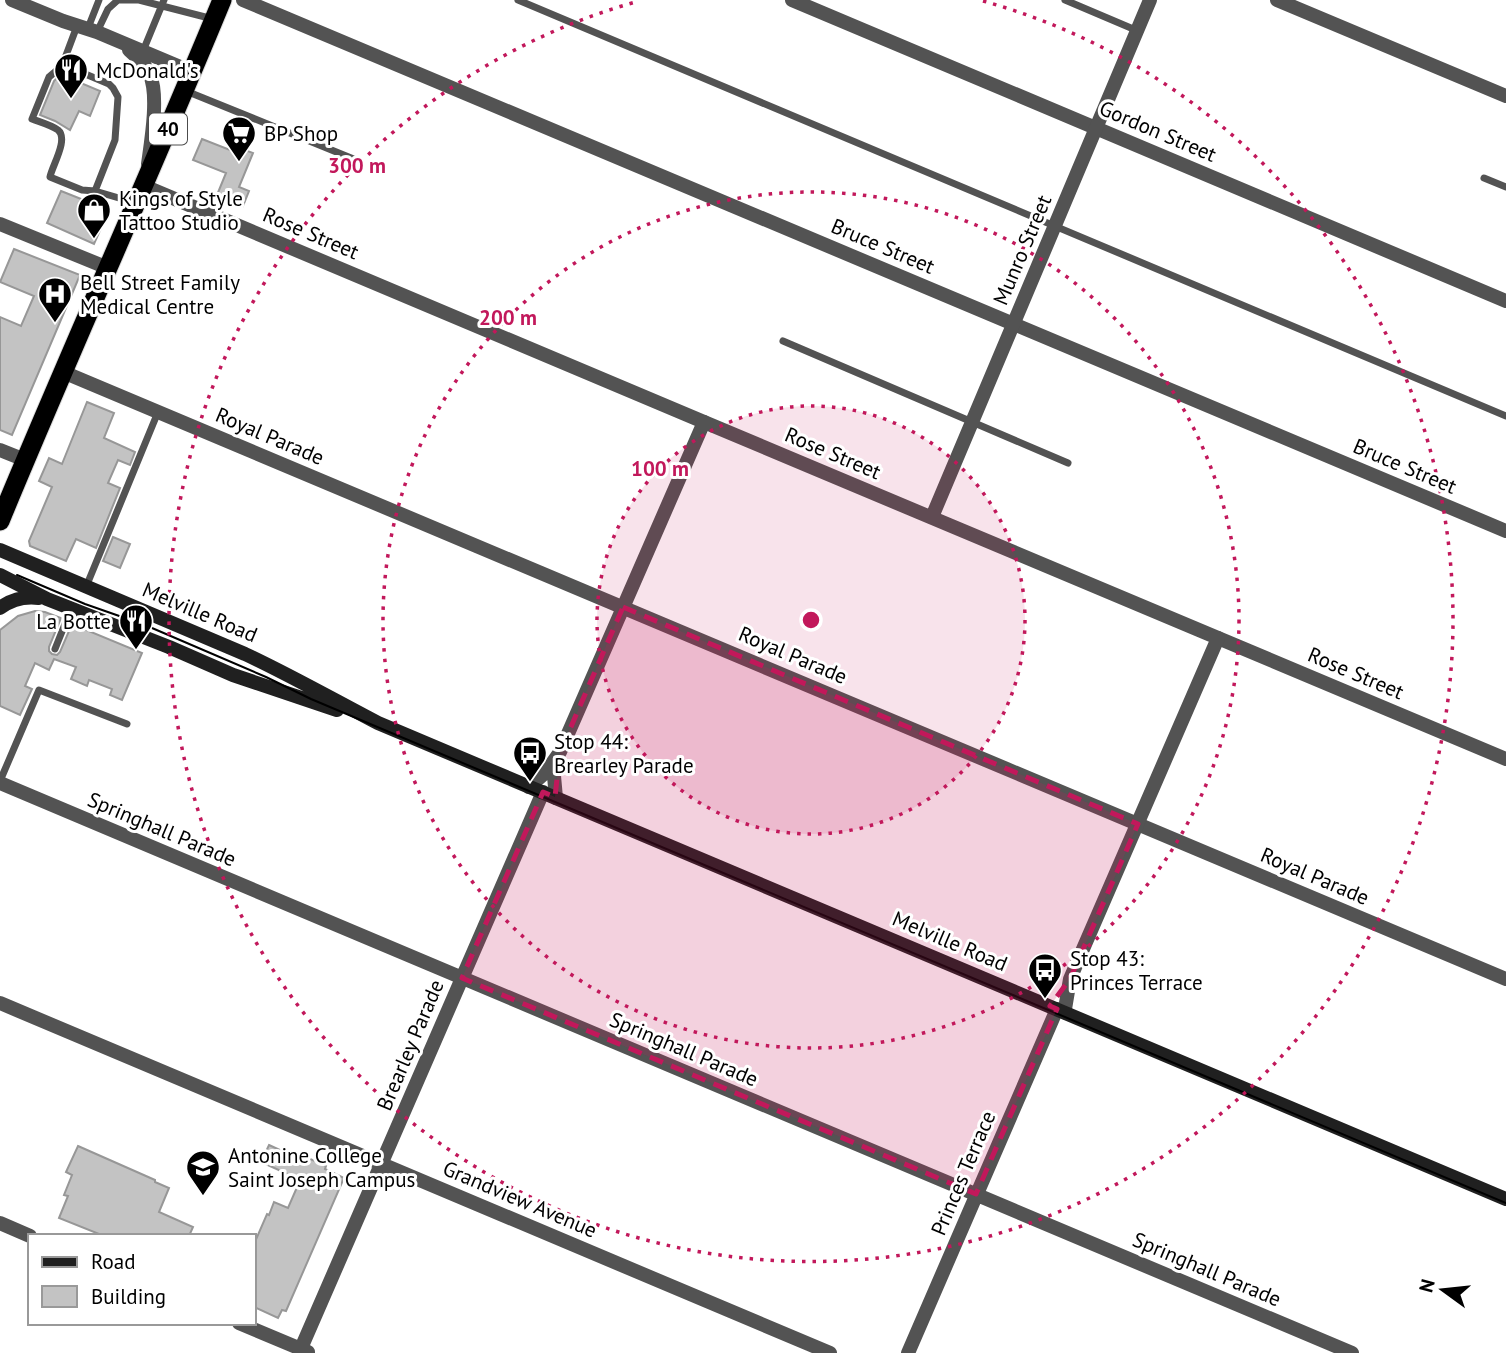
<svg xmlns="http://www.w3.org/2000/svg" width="1506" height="1353" font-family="'PT Sans',sans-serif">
<rect width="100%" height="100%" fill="#fff"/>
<path fill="#c3c3c3" stroke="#979797" stroke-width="2" d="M57,78L79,87L81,83L100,91L90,116L79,111L70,130L55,121L40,115L54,81Z
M202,139L235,152L237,147L253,153L239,187L249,191L243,206L217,195L226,173L193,160Z
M61,191L109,210L94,244L47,223Z
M14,249L80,275L12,435L0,430V317L21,326L34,296L0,282Z
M87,402L114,413L104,438L135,452L130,465L118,460L108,483L120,488L96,548L76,539L66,561L30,546L29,541L52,487L39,481L49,458L62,464Z
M113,537L130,544L120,568L103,561Z
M35,611L45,612L61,618L49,647V651L52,654L57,655L60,652L72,624L142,653L122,700L110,695L112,689L89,680L87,686L71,679L76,667L54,659L49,670L35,663L25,686L32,689L20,715L0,706V630L18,616Z
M269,1145L295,1157L297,1153L326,1166L325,1169L344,1178L286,1311L282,1310L278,1318L254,1307V1244L267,1214L269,1215L274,1202L288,1208L298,1185L289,1181L292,1176L261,1162Z
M78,1146L155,1180V1182L169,1188L159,1212L193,1227L189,1236H104L59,1218L68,1196L64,1195L72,1175L66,1172Z"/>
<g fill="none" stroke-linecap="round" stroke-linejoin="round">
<g stroke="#dbdbdb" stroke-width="21">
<path id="trunk" d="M0,521C72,347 150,175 222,0"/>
</g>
<path stroke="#535353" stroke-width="7" d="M518,0L1506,416
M1065,0L1138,31
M77,26L62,66L71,68L109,84L113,88L118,97L115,140L95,191L136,203
M88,28L99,0
M97,32L108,9L118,0H139L213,19
M143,51L164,0
M62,66L49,77L32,119C40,122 51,125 58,130C69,139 52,166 50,177L82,190L95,191
M186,91L361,162
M1484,178L1506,187
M783,341L1068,463
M86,587L158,412
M55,649L71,609
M0,781L39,690L127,724"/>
<path stroke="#535353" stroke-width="14" d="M243,0L1506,531
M792,0L1506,301
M1277,0L1506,96
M144,186L704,422
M0,224L108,268
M63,372L1506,979
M0,450L25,460
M1218,638L1506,759
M0,783L1352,1353
M0,1003L830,1353
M0,1223L30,1236
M239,1323L308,1352
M299,1353L543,792
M908,1353L1057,1009"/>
<path stroke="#535353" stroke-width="14" d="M12,0L63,21L97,32L192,72
M129,50C137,57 146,65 150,75C159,96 151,142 148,164
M932,517L1150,0
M529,787L546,772L560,752L704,422L1218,638L1070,979L1065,1009L1066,1013
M556,798L554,776L558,760"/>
<path stroke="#202020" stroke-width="14" d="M0,550L245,654C290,675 334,700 378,723L1506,1199
M0,575L47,599L169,647L233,675L337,710
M0,608C12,599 24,596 39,598"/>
<use href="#trunk" stroke="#000" stroke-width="19"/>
<path stroke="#000" stroke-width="2" d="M17,575L85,604L145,625L266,677L311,699L1506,1203"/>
</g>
<path fill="#c2185b" fill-opacity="0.2" stroke="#c2185b" stroke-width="5" stroke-dasharray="14 9" stroke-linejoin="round" d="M623,607L1138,824L1070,979L1050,1006L1057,1009L976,1194L462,978L543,792L555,797L560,752Z"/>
<circle cx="811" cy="620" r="214" fill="#c2185b" fill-opacity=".12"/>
<g fill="none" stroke="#c2185b" stroke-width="3.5" stroke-dasharray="3.5 7">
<circle cx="811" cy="620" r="214"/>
<circle cx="811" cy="620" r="428"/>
<path d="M983 1A642 642 0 1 1 639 1"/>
</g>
<defs>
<g id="restaurant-pin" transform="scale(1.75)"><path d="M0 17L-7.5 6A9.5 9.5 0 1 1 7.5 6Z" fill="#000" stroke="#fff"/><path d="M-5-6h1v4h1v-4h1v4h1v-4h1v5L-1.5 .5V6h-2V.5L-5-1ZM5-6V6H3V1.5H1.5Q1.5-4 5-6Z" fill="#fff"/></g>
<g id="supermarket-pin" transform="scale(1.75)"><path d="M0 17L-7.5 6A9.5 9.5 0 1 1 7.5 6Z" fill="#000" stroke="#fff"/><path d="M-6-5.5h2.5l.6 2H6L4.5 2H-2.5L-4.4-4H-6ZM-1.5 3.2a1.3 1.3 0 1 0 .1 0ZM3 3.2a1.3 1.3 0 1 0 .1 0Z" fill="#fff"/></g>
<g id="shop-pin" transform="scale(1.75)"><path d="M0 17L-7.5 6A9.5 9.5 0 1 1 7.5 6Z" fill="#000" stroke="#fff"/><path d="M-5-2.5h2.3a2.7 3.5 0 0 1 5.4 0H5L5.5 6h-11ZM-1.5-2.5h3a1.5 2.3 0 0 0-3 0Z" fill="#fff"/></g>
<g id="hospital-pin" transform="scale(1.75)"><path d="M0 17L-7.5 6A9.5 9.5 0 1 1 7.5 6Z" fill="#000" stroke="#fff"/><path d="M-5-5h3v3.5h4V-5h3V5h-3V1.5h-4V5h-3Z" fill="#fff"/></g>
<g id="bus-pin" transform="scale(1.75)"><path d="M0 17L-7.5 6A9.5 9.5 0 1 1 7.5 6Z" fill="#000" stroke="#fff"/><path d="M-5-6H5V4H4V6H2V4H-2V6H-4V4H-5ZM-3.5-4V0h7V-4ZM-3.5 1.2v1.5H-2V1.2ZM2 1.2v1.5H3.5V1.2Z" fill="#fff"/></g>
<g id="school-pin" transform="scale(1.75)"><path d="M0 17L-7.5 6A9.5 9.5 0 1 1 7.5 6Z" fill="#000" stroke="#fff"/><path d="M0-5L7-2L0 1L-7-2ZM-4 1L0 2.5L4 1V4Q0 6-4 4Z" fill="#fff"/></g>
</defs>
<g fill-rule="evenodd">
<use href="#restaurant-pin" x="71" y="70"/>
<use href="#supermarket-pin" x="239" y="133"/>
<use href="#shop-pin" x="94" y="210"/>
<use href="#hospital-pin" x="55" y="294"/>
<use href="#restaurant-pin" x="136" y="621"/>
<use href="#bus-pin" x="530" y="753"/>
<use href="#bus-pin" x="1045" y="970"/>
<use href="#school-pin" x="203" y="1167"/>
</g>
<g text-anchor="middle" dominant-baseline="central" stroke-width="6" stroke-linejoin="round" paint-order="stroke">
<rect fill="#fff" stroke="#4c4c4c" stroke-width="2" x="149" y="113.5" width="38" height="31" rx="5"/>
<g font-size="19" font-weight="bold" fill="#000">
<text x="168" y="129">40</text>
</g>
<g font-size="21" fill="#000" stroke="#fff" text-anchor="start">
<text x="96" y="70">McDonald's</text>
<text x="264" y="133">BP Shop</text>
<text x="119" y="198">Kings of Style<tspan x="119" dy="24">Tattoo Studio</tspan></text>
<text x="80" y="282">Bell Street Family<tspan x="80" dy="24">Medical Centre</tspan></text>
<text x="111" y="621" text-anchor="end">La Botte</text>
<text x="554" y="741">Stop 44:<tspan x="554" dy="24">Brearley Parade</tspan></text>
<text x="1070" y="958">Stop 43:<tspan x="1070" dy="24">Princes Terrace</tspan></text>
<text x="228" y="1155">Antonine College<tspan x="228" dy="24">Saint Joseph Campus</tspan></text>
</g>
<g font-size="21" fill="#000" stroke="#fff">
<text transform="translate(1158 131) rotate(23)">Gordon Street</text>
<text transform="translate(311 233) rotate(23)">Rose Street</text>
<text transform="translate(883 246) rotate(23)">Bruce Street</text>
<text transform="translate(1022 250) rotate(-67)">Munro Street</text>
<text transform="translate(270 436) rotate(23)">Royal Parade</text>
<text transform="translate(833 453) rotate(23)">Rose Street</text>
<text transform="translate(1405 466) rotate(23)">Bruce Street</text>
<text transform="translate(200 612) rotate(23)">Melville Road</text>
<text transform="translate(793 655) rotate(23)">Royal Parade</text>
<text transform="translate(1356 673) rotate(23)">Rose Street</text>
<text transform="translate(162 829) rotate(23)">Springhall Parade</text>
<text transform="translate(1315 876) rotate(23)">Royal Parade</text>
<text transform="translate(950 941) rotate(23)">Melville Road</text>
<text transform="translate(410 1045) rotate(-67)">Brearley Parade</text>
<text transform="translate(684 1049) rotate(23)">Springhall Parade</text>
<text transform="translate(963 1173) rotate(-67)">Princes Terrace</text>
<text transform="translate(520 1199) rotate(23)">Grandview Avenue</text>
<text transform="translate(1207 1269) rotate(23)">Springhall Parade</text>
</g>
</g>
<circle cx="811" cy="620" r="10" fill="#c2185b" stroke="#fff" stroke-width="3.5"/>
<g font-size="21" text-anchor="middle" font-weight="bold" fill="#c2185b" stroke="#fff" stroke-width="6" stroke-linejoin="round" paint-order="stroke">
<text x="357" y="173">300 m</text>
<text x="508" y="325">200 m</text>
<text x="660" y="476">100 m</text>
</g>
<rect x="28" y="1234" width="228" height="91" fill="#ffffff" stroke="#999999" stroke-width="2"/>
<rect x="42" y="1257" width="35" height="10" fill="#202020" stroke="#999999" stroke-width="2"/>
<text x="91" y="1269" font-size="21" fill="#000000">Road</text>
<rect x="42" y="1286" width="35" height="21" fill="#c3c3c3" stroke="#999999" stroke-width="2"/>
<text x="91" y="1304" font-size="21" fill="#000000">Building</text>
<g transform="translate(1443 1290) rotate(285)" stroke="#ffffff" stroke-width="5" paint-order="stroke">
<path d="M0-5L12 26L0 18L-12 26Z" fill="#000000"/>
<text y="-10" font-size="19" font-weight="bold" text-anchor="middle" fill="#000000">N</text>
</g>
</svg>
